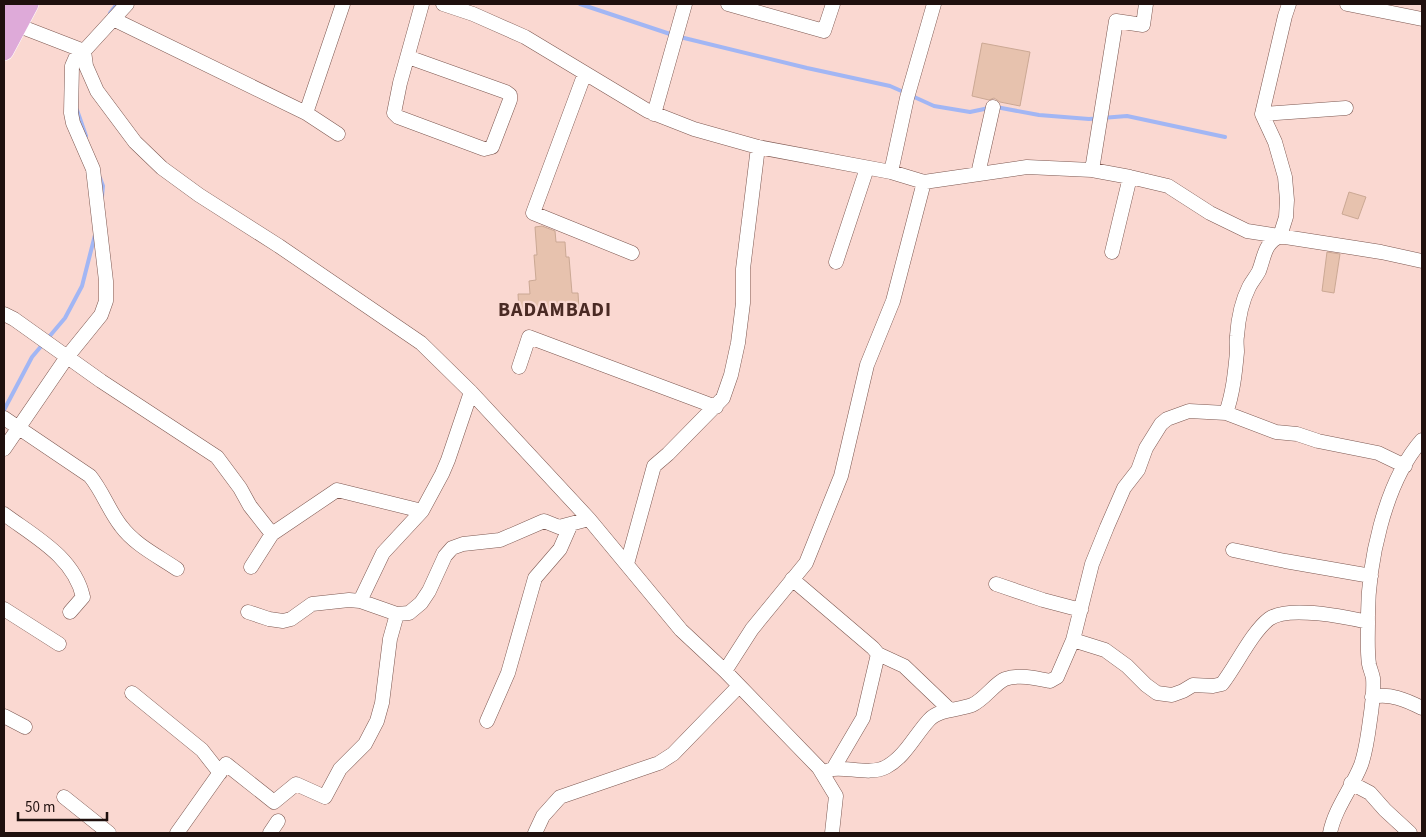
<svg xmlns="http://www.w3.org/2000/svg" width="1426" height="837" font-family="'Source Sans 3',sans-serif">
<rect width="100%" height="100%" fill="#fad8d1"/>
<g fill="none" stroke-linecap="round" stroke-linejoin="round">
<path stroke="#a2b6f4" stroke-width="4" d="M580,4L673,35
M110,13L117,4
M680,37L807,68L890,86L906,93
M912,96L934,106L970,112L989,108
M996,107L1039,115L1089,119L1127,116L1225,137
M77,110L86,136
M100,178L103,186L102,196
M4,410L32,357L65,318L82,286L95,235"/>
</g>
<path fill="#e7c2ae" stroke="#cba894" d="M982,43L1030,52L1020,106L1000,102L994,98L989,100L972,96Z
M1349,192L1366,197L1358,219L1342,214Z
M542,226L555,231L556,242H565L566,257H569L572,293H578L579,309L519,311L518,294H530L529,281L536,280L534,255H537L535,227Z
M1327,252L1340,254L1334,293L1322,291Z"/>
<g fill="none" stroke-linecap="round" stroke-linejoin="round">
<g stroke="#7d5851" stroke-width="15">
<path id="minor" d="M443,4L473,14L525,37L648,111L694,129L758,147L891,172L924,182L1027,167L1092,170L1130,177L1168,186L1210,213L1247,231L1381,252L1422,261
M728,4L824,31L833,4
M1289,4L1285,16L1262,114L1275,142L1285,177L1287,200L1286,217L1280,236C1264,244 1265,255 1259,271C1256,277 1252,281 1249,287C1242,301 1238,321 1237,336C1236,341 1237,347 1237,352C1235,373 1233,393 1226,413L1276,432L1297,434L1318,441L1378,453L1405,466
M1347,4L1422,19
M113,19L306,113L338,134
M9,22L84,51L127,4
M84,51L86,66L97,91L135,142L162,168L199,195L279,246L421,343L471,392L589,519L681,630L725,671L819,768L836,796L832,833
M408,57L506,92L510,95V100L492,147L484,149L398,117L394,113L400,83L422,4
M585,73L533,213L632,253
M306,113L343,4
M654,114L685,4
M1262,114L1346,108
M1092,170L1116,21L1143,25L1146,4
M891,172L907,98L934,4
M978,174L993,107
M1112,252L1130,177
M836,262L867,168
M4,314L14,319L101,381L217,457L240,488L250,506L272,534L251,567
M519,367L529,337L716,407
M4,418L90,476C103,492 109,511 121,526C135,545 158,556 177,569
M4,449L67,357L101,315L106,301V281L93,169L73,123L71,113L72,66L79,50
M4,514C35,537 74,557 83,597L70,612
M272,534L337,490L422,511
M1233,550L1285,561L1371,576
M627,564L654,466L668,454L723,398L731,375L738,343L743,303V269L758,147
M792,579L873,648L878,654L904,666L950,710
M996,584L1043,600L1081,610
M360,601L383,553L422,511L442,474L448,460L471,392
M4,609L59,644
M248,612L269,619L283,621L291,619L312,604L349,600L360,601L397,614
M1073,640L1092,564L1107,527L1124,488L1138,470L1146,448L1161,424L1167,419L1189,411L1226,413
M725,671L752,629L806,563L841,476L867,365L893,301L924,182
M132,693L202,750L220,773
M1372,697C1390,693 1406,700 1422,708
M4,716L25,727
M487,721L508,673L535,578L560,549L571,524
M833,769L863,718L878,654
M822,773C825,772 829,770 833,769C848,767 871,775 886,767C905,757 915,735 929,720C939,709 959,710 972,705C984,700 995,683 1005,679C1019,674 1036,678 1050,681L1057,677L1073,640L1105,650L1127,666L1146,685L1157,693L1172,695L1183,691L1193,685L1213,686L1222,684C1236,666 1252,632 1269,619C1288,605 1346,617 1368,622
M1351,783L1370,793L1385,810L1410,833
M64,797L109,833
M177,833L226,764L274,802L296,784L325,797L340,769L365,744L377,721L382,703L390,639L397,614L409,613L421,603L429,591L445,556L452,548L463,544L500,540L544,521L559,527L589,519
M270,833L278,821
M535,833L543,816L560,797L659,763L673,754L739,686
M1330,833C1335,808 1352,788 1361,765C1366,751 1368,735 1370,720C1372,707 1374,691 1373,678C1372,673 1370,669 1369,664C1367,650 1368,636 1368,622C1367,566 1384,483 1422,440"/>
</g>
<g stroke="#fff" stroke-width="20">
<path id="major" d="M4,19L13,4
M4,51L29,4"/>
</g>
<use href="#minor" stroke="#fff" stroke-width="14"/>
<use href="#major" stroke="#deaad9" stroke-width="19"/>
</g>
<g text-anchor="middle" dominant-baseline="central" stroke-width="4.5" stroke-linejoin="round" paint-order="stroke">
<g font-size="20" font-weight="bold" letter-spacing="1" fill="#4a2a24" stroke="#fad8d1">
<text x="555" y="310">BADAMBADI</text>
</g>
</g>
<rect width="1426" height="837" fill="none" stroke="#1f100e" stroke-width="10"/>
<path d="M18 812v8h89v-8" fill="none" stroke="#1f100e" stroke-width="2.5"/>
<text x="25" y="812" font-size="15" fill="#1f100e" stroke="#fad8d1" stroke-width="4" paint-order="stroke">50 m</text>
</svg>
